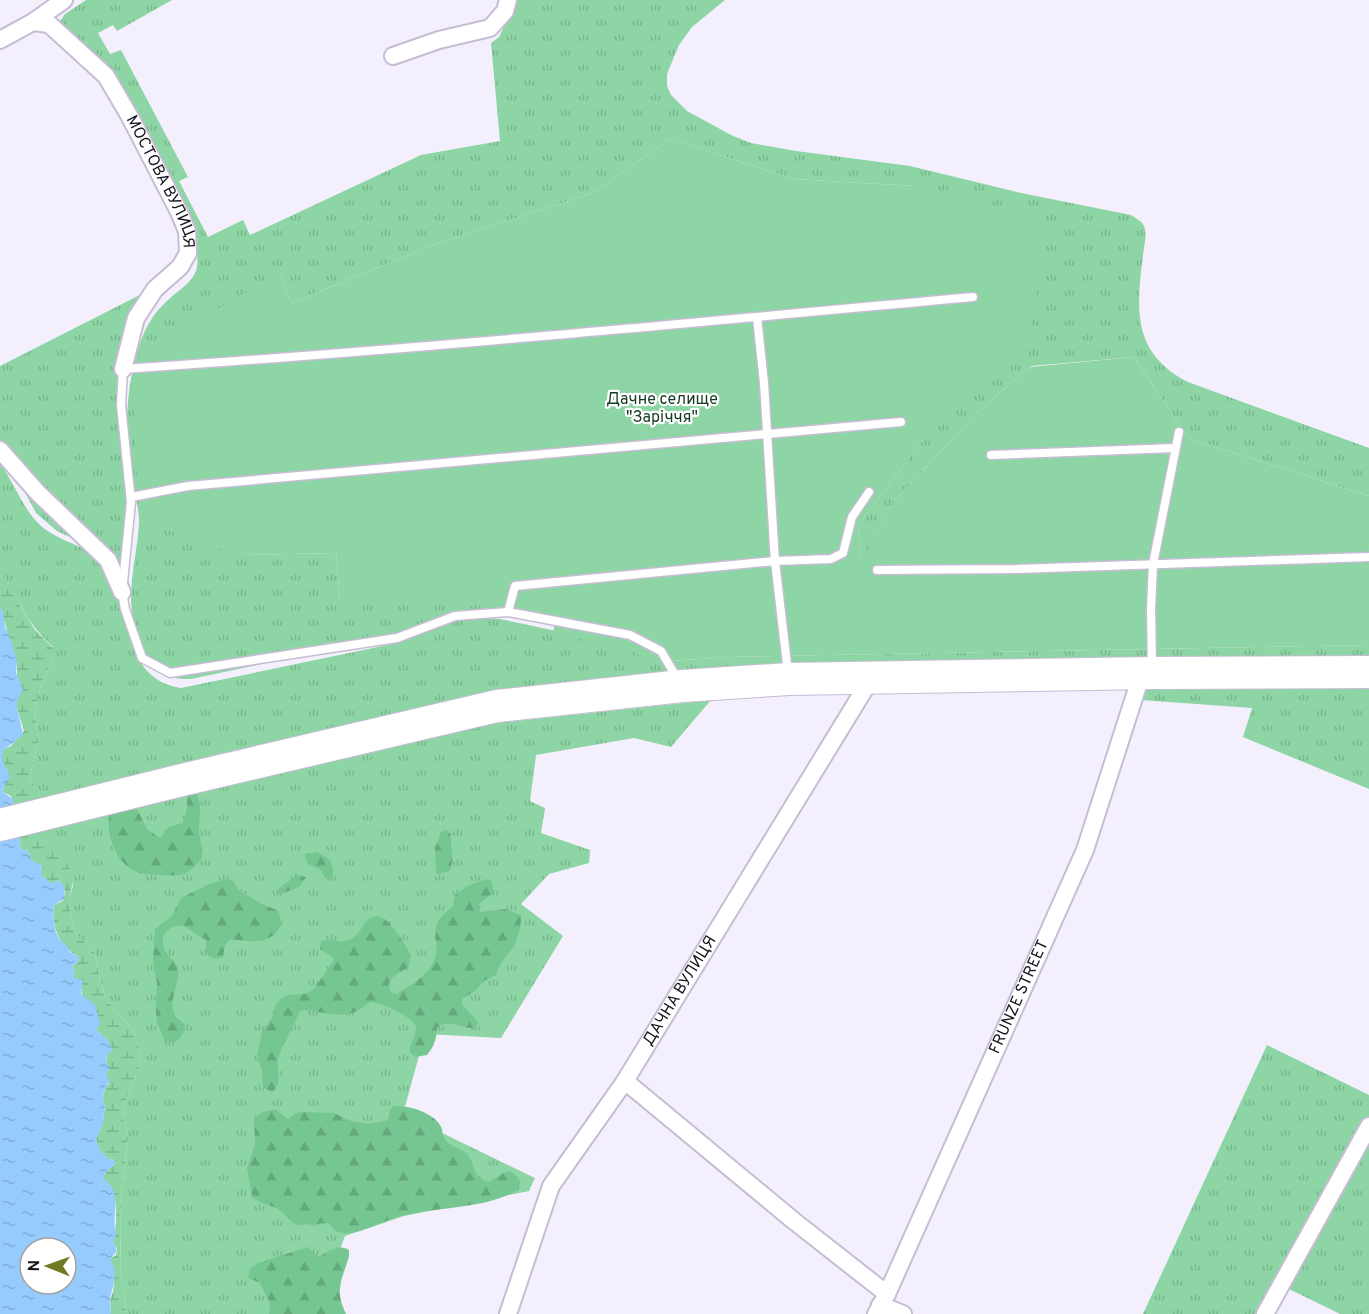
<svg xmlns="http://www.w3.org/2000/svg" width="1369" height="1314" font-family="Overpass,sans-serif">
<defs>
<pattern id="grass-tufts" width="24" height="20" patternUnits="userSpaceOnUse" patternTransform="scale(1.5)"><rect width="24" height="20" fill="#8dd5a4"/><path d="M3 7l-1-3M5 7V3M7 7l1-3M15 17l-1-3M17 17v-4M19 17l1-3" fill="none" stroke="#79b68d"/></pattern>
<pattern id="forest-firs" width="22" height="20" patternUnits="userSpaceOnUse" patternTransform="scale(1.5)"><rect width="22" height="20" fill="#75c690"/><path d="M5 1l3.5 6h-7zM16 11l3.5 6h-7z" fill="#64a97c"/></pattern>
<pattern id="wetland-marsh" width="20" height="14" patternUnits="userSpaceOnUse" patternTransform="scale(1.5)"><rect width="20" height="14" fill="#8dd5a4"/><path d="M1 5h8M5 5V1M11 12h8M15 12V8" fill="none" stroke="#79b68d"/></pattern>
<pattern id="water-ripples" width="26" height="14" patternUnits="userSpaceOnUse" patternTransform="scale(1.5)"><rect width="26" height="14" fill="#95ccfd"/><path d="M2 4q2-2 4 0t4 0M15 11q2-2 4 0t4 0" fill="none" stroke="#80aed8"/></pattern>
</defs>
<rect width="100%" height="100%" fill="#f4effd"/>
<path fill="url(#grass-tufts)" d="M86,0H172L117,31L113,25L98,33L110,54L121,50L188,177L179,181L208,237L243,220L250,235L421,155L500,141L491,43L499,37L517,0H725L692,27L679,45L667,74V86L671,95L687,111L733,136L751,143L796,151L910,166L1021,193L1131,215C1135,218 1140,220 1143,224C1148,233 1144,245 1143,255C1136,310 1132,353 1188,382L1369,448V496L1188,438L1134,357L1031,366L979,411L896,499L861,563L858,525L925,437L914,186L794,179L670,139L593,193L434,245L291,303L279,273L238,555L336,553L340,602L570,590L571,622L501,610L460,611L430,620L395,636L191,679C162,680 151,669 141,643C138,633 133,623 132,612C128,582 138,552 139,521C139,503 131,485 129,467C125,431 126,390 137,354C141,337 149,319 162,306C184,283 205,281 195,244L130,114L59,23L65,14Z
M191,269L157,301L146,316L130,353L122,405L133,521L130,548L117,579L78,541L57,531L36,513L20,483L0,455V366Z
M0,464C15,483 22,508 40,525C56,540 79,543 96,557C102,563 107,573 111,580C132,621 125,679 181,688L397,643L462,618L500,619L642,649L656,662L728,657L1369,645V665L713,677L34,802L35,790L30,776L38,742L35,710L41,685L53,659V647C40,635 29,622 21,606C14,593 12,583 0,575Z
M1369,685V789L1243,737L1252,708L1141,700L1144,689L1150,687Z
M711,700L671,747L634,738L536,755L530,801L545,808L541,833L590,850L589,863L549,874L521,904L563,936L501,1038L425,1034L403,1114L535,1178L529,1191L404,1216L345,1236L315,1314H126L125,1299L121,1284L120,1205L128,1139C127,1128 122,1120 124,1108C127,1089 141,1076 140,1056C137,1022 120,1022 106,997C98,982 99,965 93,949L76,935C73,923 69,910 70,898C70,893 73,889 73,884C73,859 45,840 25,829L467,726Z
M1267,1045L1369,1095V1120L1264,1314H1143Z
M1369,1135V1314H1340L1287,1288Z"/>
<path fill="url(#forest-firs)" d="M195,792C204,805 198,818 199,832C200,841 203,848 202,858C198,862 194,868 189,871C181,877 170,875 161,875C153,874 144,875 137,872C117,865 106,836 109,816L114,812L137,809L147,829L160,838L169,827L183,823L187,808V794Z
M446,830L451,834C450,847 455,859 450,871L438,874L436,872L435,849L441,832Z
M317,852C330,858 334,862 333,877L328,879L325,878L321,870L307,863L305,854Z
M297,875L306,877L299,887L279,895L278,889Z
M225,879C234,880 235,882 238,890L262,904L277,910C287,925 275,939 259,941C249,942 239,939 229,940L225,945L223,957C214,960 212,959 206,953V940C199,937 187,927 182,926C168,924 158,938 165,951C169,958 176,960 178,970C180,984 167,1002 175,1016C178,1020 182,1021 185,1025C184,1036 177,1045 165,1041L157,1023L156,1011L157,983L153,961L155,929L172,916L181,898L207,885Z
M485,879L492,881L493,893L479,904V910L481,912L505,909L521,915C522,923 517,944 512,949C505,958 499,963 496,975L484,981L475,991L462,999V1005L478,1022L476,1028C462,1030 448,1017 437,1028C436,1040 435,1045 427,1055L415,1057L410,1052C409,1044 416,1036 416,1028C415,1017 380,1002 370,1002C346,1023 331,1012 304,1010L299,1012C295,1026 279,1050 278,1060C277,1071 282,1083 273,1092L263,1088L262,1071L257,1056L262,1032L272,1017L275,1006L280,999L289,995L305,994L314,989L334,960L333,957L320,949L321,941C331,938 339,944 349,940C357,937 360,930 365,923C383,900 403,943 411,955L408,967L393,977L388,983L391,992L397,994C410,985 426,977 433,963C444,941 422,927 453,907L455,895L466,887Z
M394,1106C408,1105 432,1112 440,1125C444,1131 441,1137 447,1142C452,1147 461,1148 467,1154C477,1165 469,1175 488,1182C498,1179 507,1165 516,1176C521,1181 521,1184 518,1190C482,1210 440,1206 401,1216C384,1220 365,1232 348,1233C339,1234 333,1231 329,1223L296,1225C289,1220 284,1212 276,1208C267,1204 260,1203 252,1197L247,1168L255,1145L254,1119L263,1112L276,1109L286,1118L291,1119L294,1114L301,1112L334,1113L351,1121L369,1124L388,1120L390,1110Z
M308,1247L314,1254L318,1257C328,1252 339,1243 349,1250V1256C342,1281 334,1289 346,1314H269L270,1303L260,1283L248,1278L250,1269L258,1263Z"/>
<path fill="url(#wetland-marsh)" d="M0,575L7,580L14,590L21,607L35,630L54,649L53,659L41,685L35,710L38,742L30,776L38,797L34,802L14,807L11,796L3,792L7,770C1,763 0,757 4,749L11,746L24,731L17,708V664L0,607Z
M25,829C44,839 70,856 73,879C73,886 70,891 70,898C69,910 73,923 76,935L93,949C99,965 98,982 106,997C120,1022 137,1022 140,1056C141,1076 127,1089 124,1108C122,1120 127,1128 128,1139L120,1205L121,1284L125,1299L126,1314H111L110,1300L113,1292L114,1280L110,1259L116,1255L117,1248L113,1242C117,1227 120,1189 104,1179V1175L115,1163L113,1160L107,1159L98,1149L96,1139L103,1123L105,1106C101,1100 104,1088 109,1083L105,1074L107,1053L111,1052C111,1042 104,1036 96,1030L97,1027L100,1025L82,996V984L72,977L75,971L72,966L78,962L79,957C60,947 51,928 54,905C57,903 60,903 62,901C69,894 63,885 58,880L52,884L41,875L42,866L32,861L28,851L21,849L18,831Z"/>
<path fill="#8dd5a4" d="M670,139L794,179L914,186L1048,221L1031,331L925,437L858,525L861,562L896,499L979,411L1030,367L1134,357L1188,438L1369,496V645L728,657L656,662L619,646L553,634L556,611L475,605L340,602L336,553L238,555L140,521L132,380L188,326L279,273L291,303L434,245L593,193Z"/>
<path fill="url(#water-ripples)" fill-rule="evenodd" d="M0,607L3,613L5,627L9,635L17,661L16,673L23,689L17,701V708L23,734C18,739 10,746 4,749C0,761 5,765 10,777L4,787L3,792L13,799L21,849L28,851L32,860L42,866L41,875L52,884L58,880L64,886L65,898L54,905C52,919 54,939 67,946L70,952L79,957L78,962L72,966L75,971L72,977L83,980L81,994L95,1005L101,1025L97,1027L96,1030C103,1035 112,1043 112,1051L107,1054L106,1062L110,1069L105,1074L110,1081C104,1087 101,1099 105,1105L103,1123L96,1139C99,1150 104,1158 115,1161V1163L104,1175V1179C123,1191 111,1217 116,1234L113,1242L116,1246V1252L110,1259C118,1269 113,1287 110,1298C109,1303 111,1309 111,1314H0ZM30,1248H66V1284H30Z"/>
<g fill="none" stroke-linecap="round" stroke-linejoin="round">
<g stroke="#c6bdd5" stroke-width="11">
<path id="lane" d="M757,317L764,383L775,561L788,673
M991,455L1175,448
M131,497L188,486L901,422
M877,570L1017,569L1369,557
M508,612L515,586L775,561L831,559L843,553L852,517L869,492
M1152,666L1151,609L1153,564L1179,432
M678,680L661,651L630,635L508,612L455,616L397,638L170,673L142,658L125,609L122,592L131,502L121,405L123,369C407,350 690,323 973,297"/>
</g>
<g stroke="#c6bdd5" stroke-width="20">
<g id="street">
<path id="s1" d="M33,22L49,24L106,76L130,117L179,212L187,231L188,253L180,267L155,289L136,318L123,369"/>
<path d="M0,40L33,22L64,0"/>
<path d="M393,56L439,40L490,28L505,11L508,0"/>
<path d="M0,450L38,493L108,560L122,592"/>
<path d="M625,1081L794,1221L887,1294"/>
<path d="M880,1305L903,1314"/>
<path id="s2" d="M508,1314L551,1186L625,1081L872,677"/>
<path id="s3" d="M876,1314L887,1294L1085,850L1142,673"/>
<path d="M1265,1314L1369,1126"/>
</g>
</g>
<g stroke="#c6bdd5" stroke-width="34">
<path id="highway" d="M0,825L186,779L497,706L682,686L789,679L1152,673L1369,672"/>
</g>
<use href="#lane" stroke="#fff" stroke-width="8"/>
<use href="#street" stroke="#fff" stroke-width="16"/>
<use href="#highway" stroke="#fff" stroke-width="32"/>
</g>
<g text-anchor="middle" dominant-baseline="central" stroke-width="4.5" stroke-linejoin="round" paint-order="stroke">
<g font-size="16" fill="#17141c" stroke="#fff">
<text stroke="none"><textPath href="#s1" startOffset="213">МОСТОВА ВУЛИЦЯ</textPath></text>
<text stroke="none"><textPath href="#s2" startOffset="369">ДАЧНА ВУЛИЦЯ</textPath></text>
<text stroke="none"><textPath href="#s3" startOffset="348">FRUNZE STREET</textPath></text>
</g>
<g font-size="16" fill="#173a24" stroke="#fff">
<text x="662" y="400">Дачне селище<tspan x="662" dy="18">"Заріччя"</tspan></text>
</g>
</g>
<g transform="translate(48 1266) rotate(271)"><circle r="28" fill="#ffffff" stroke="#a2a1a4" stroke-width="1.5"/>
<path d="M0-4.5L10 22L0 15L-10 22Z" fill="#707a25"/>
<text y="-9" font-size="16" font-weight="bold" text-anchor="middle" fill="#17141c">N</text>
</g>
</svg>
